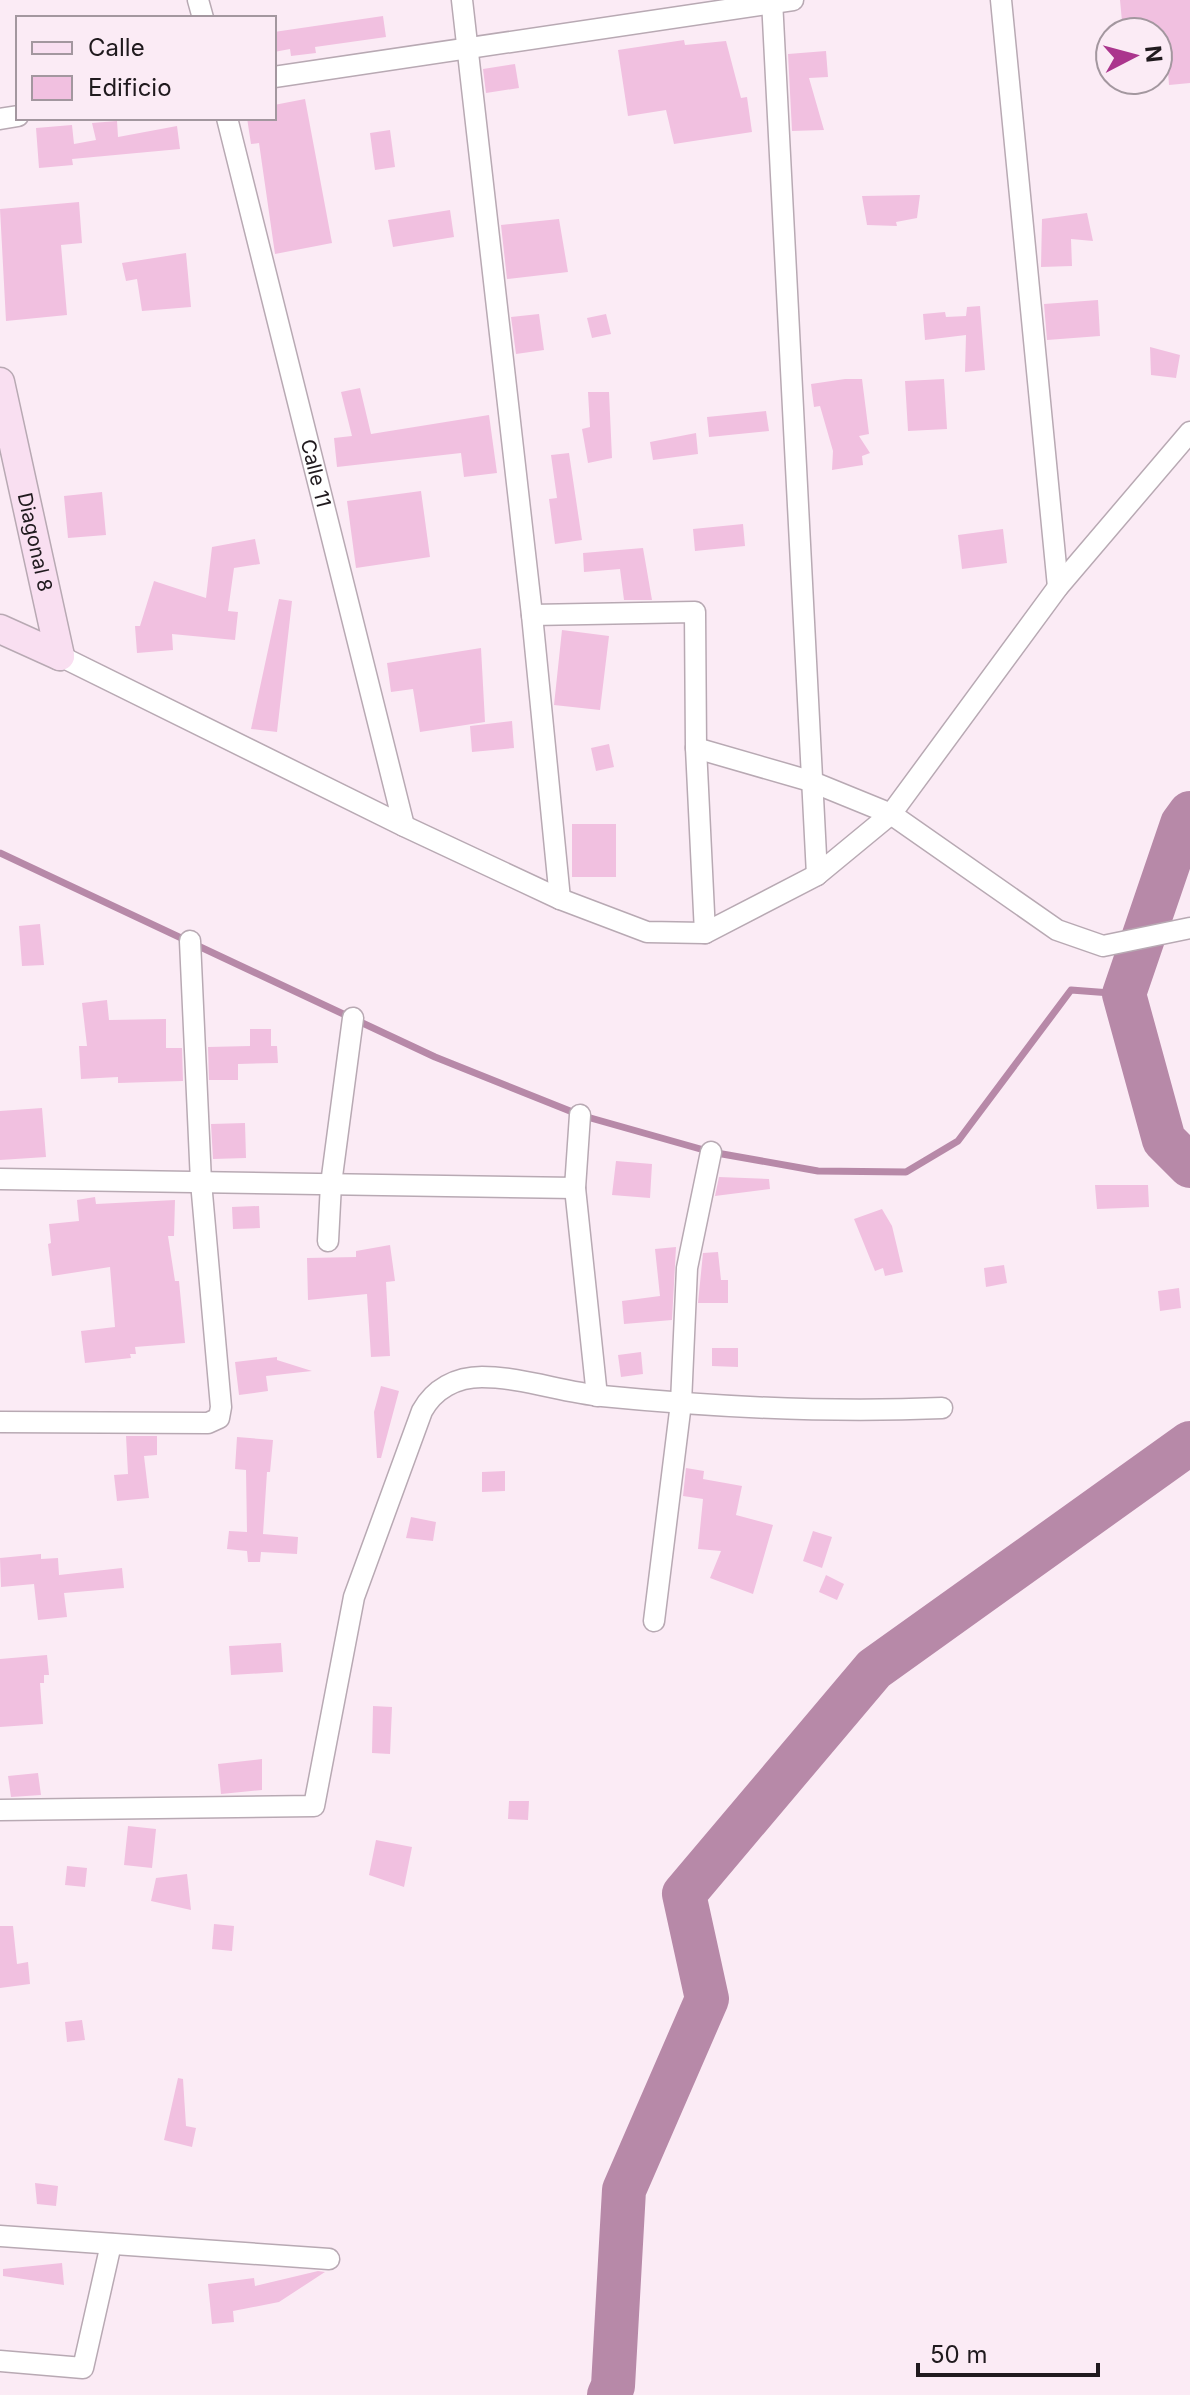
<svg xmlns="http://www.w3.org/2000/svg" width="1190" height="2395" font-family="Inter,sans-serif">
<rect width="100%" height="100%" fill="#fbebf5"/>
<g fill="none" stroke-linecap="round" stroke-linejoin="round">
<path stroke="#b789a8" stroke-width="7" d="M0,853L435,1057L580,1115L711,1152L818,1171L906,1172L958,1141L1071,990L1124,994"/>
<path stroke="#b789a8" stroke-width="44" d="M1190,813L1182,824L1124,994L1164,1140L1190,1166
M609,2395L613,2386L624,2190L707,1999L684,1894L874,1669L1190,1443"/>
</g>
<path fill="#f1c0e0" d="M1120,0H1190V83L1169,85L1165,32H1123Z
M383,16L386,37L315,47L316,53L291,56L290,49L274,52V32Z
M684,40L685,45L726,41L741,98L747,97L752,132L674,144L666,110L628,116L618,50Z
M826,51L828,77L809,78L824,130L792,131L788,54Z
M515,64L519,88L486,93L483,69Z
M305,99L332,243L275,254L259,143L251,144L247,118H274V105Z
M117,121L118,137L177,126L180,149L72,159L73,165L39,168L36,128L72,125L74,144L96,140L92,123Z
M390,130L395,167L375,170L370,133Z
M920,195L917,218L896,222L897,226L867,225L862,196Z
M79,202L82,243L61,245L67,315L6,321L0,209Z
M450,210L454,237L393,247L388,220Z
M1087,213L1093,241L1071,239L1072,266L1041,267L1042,219Z
M559,219L568,272L507,279L501,225Z
M186,253L191,307L142,311L137,279L126,281L122,263Z
M1098,300L1100,336L1047,340L1044,304Z
M980,306L985,370L965,372L966,335L925,340L923,314L945,312L946,317L966,316L967,307Z
M539,314L544,350L516,354L511,317Z
M606,314L611,334L592,338L587,318Z
M1150,347L1180,355L1176,378L1151,375Z
M845,379H862L869,434L859,436L870,453L862,456L863,465L832,470L833,451L820,406L814,407L811,384Z
M944,379L947,429L908,431L905,381Z
M360,388L371,434L489,415L497,473L464,477L461,453L337,467L334,438L352,436L341,392Z
M588,392H609L612,458L588,463L582,429L590,427Z
M766,411L769,431L709,437L707,417Z
M696,433L698,454L653,460L650,442Z
M569,453L582,540L555,544L549,499L557,498L551,455Z
M421,491L430,557L356,568L347,501Z
M102,492L106,535L68,538L64,496Z
M743,524L745,546L695,551L693,529Z
M1003,529L1007,563L962,569L958,535Z
M255,539L260,564L234,568L228,611L238,612L235,640L172,634L173,650L137,653L135,626H140L154,581L206,598L212,547Z
M643,548L652,600H624L620,569L584,572L583,553Z
M279,599L292,601L277,732L251,729Z
M562,630L609,636L600,710L554,705Z
M481,648L485,722L420,732L413,689L391,692L387,663Z
M512,721L514,748L472,752L470,726Z
M609,744L614,767L596,771L591,748Z
M572,824H616V877H572Z
M40,924L44,965L22,966L19,926Z
M107,1000L109,1020L166,1019V1048H182L183,1081L118,1083V1077L81,1079L79,1046H87L82,1003Z
M250,1029H271V1046H277L278,1063L238,1064V1080H209L208,1047L250,1046Z
M42,1108L46,1157L0,1160V1111Z
M245,1123L246,1158L213,1159L211,1124Z
M616,1161L652,1164L650,1198L612,1195Z
M719,1177L769,1179L770,1189L715,1196Z
M1095,1185H1148L1149,1207L1097,1209Z
M95,1197L96,1204L175,1200L174,1236H168L175,1281H179L185,1343L135,1347L136,1354H130L131,1358L85,1363L81,1331L115,1327L110,1267L52,1276L48,1244L51,1243L49,1224L79,1221L77,1200Z
M259,1206L260,1228L233,1229L232,1207Z
M882,1209L892,1226L903,1272L885,1276L883,1268L875,1271L854,1219Z
M390,1245L395,1281L386,1282L390,1356L371,1357L367,1294L308,1300L307,1258L356,1257V1251Z
M676,1247L672,1320L624,1324L622,1301L660,1296L655,1249Z
M718,1252L721,1280H728V1303H698L703,1253Z
M1004,1265L1007,1283L986,1287L984,1268Z
M1179,1288L1181,1308L1160,1311L1158,1291Z
M712,1348H738V1367L712,1366Z
M641,1352L643,1374L621,1377L618,1355Z
M277,1357V1360L312,1371L266,1376L268,1391L239,1395L235,1362Z
M381,1386L399,1391L381,1458H377L374,1412Z
M126,1436H157V1455L144,1456L149,1498L117,1501L114,1475L128,1474Z
M237,1437L273,1440L270,1472H267L263,1534L298,1537L297,1554L261,1552L260,1562H248L247,1551L227,1549L229,1531L247,1532L246,1470L235,1469Z
M686,1468L704,1471L703,1479L742,1486L736,1515L773,1525L753,1594L710,1578L721,1551L698,1549L703,1499L683,1496Z
M505,1471V1491L482,1492V1472Z
M411,1517L436,1522L433,1541L406,1538Z
M813,1531L832,1537L822,1568L803,1561Z
M41,1554V1559L58,1558L59,1575L122,1568L124,1588L64,1593L67,1617L38,1620L34,1584L1,1587L0,1558Z
M826,1575L844,1584L837,1600L819,1592Z
M281,1643L283,1672L231,1675L229,1646Z
M47,1655L49,1675H44V1683H40L43,1724L0,1727V1659Z
M373,1706L392,1707L390,1754L372,1753Z
M262,1759V1790L221,1794L218,1764Z
M38,1773L41,1795L11,1797L8,1776Z
M509,1801H529L528,1820L508,1819Z
M128,1826L156,1829L152,1868L124,1865Z
M376,1840L412,1847L404,1887L369,1875Z
M67,1866L87,1868L85,1887L65,1885Z
M187,1874L191,1910L151,1901L156,1878Z
M214,1924L234,1926L232,1951L212,1949Z
M0,1926H13L17,1964L28,1962L30,1984L0,1988Z
M82,2020L85,2040L67,2042L65,2022Z
M178,2078L183,2079L186,2126L196,2128L192,2147L164,2140Z
M35,2183L58,2186L56,2206L37,2204Z
M62,2263L64,2285L3,2276V2269Z
M318,2271L325,2272L279,2302L233,2311L234,2322L212,2324L208,2284L254,2278L255,2286Z"/>
<g fill="none" stroke-linecap="round" stroke-linejoin="round">
<g stroke="#b8a9b3" stroke-width="23">
<g id="street">
<path d="M198,0L203,18"/>
<path d="M462,0L532,615L560,899"/>
<path d="M772,0L817,875"/>
<path d="M1001,0L1058,587"/>
<path d="M274,77L793,0"/>
<path id="s1" d="M227,118L404,826"/>
<path d="M0,119L18,116"/>
<path d="M532,615L695,612L696,748L705,933"/>
<path d="M60,656L404,826L560,899L647,932L705,933L817,875L891,814L1058,587L1190,432"/>
<path d="M696,748L810,781L891,814L1057,930L1103,946L1190,928"/>
<path d="M0,1179L575,1188L580,1115"/>
<path d="M575,1188L597,1396"/>
<path d="M328,1241L331,1184L353,1018"/>
<path d="M0,1422L208,1423L219,1418L221,1407L201,1182L190,941"/>
<path d="M654,1621L681,1403L687,1268L711,1152"/>
<path d="M0,1810L314,1806L354,1597L422,1411C434,1389 456,1377 482,1377C521,1377 562,1392 602,1396C714,1407 830,1413 942,1408"/>
<path d="M0,2236L329,2259"/>
<path d="M0,2361L83,2368L111,2244"/>
</g>
</g>
<g stroke="#b8a9b3" stroke-width="31">
<g id="secondary">
<path id="s2" d="M0,382L60,656"/>
<path d="M0,629L60,656"/>
</g>
</g>
<use href="#street" stroke="#fff" stroke-width="20"/>
<use href="#secondary" stroke="#f9dff1" stroke-width="28"/>
</g>
<g text-anchor="middle" dominant-baseline="central" stroke-width="8" stroke-linejoin="round" paint-order="stroke">
<g font-size="20" fill="#201a1e" stroke="#fbebf5">
<text stroke="none"><textPath href="#s1" startOffset="366">Calle 11</textPath></text>
<text stroke="none"><textPath href="#s2" startOffset="164">Diagonal 8</textPath></text>
</g>
</g>
<rect x="16" y="16" width="260" height="104" fill="#fbebf5" stroke="#a3979f" stroke-width="2"/>
<rect x="32" y="42" width="40" height="12" fill="#f9dff1" stroke="#a3979f" stroke-width="2"/>
<text x="88" y="56" font-size="24" fill="#201a1e">Calle</text>
<rect x="32" y="76" width="40" height="24" fill="#f1c0e0" stroke="#a3979f" stroke-width="2"/>
<text x="88" y="96" font-size="24" fill="#201a1e">Edificio</text>
<g transform="translate(1134 56) rotate(84)"><circle r="38" fill="#fbebf5" stroke="#a3979f" stroke-width="2"/>
<path d="M0-6L14 30L0 20L-14 30Z" fill="#ab358d"/>
<text y="-12" font-size="22" font-weight="bold" text-anchor="middle" fill="#201a1e">N</text>
</g>
<path d="M918 2363v12h180v-12" fill="none" stroke="#201a1e" stroke-width="4"/>
<text x="930" y="2363" font-size="24" fill="#201a1e" stroke="#fbebf5" stroke-width="6" paint-order="stroke">50 m</text>
</svg>
